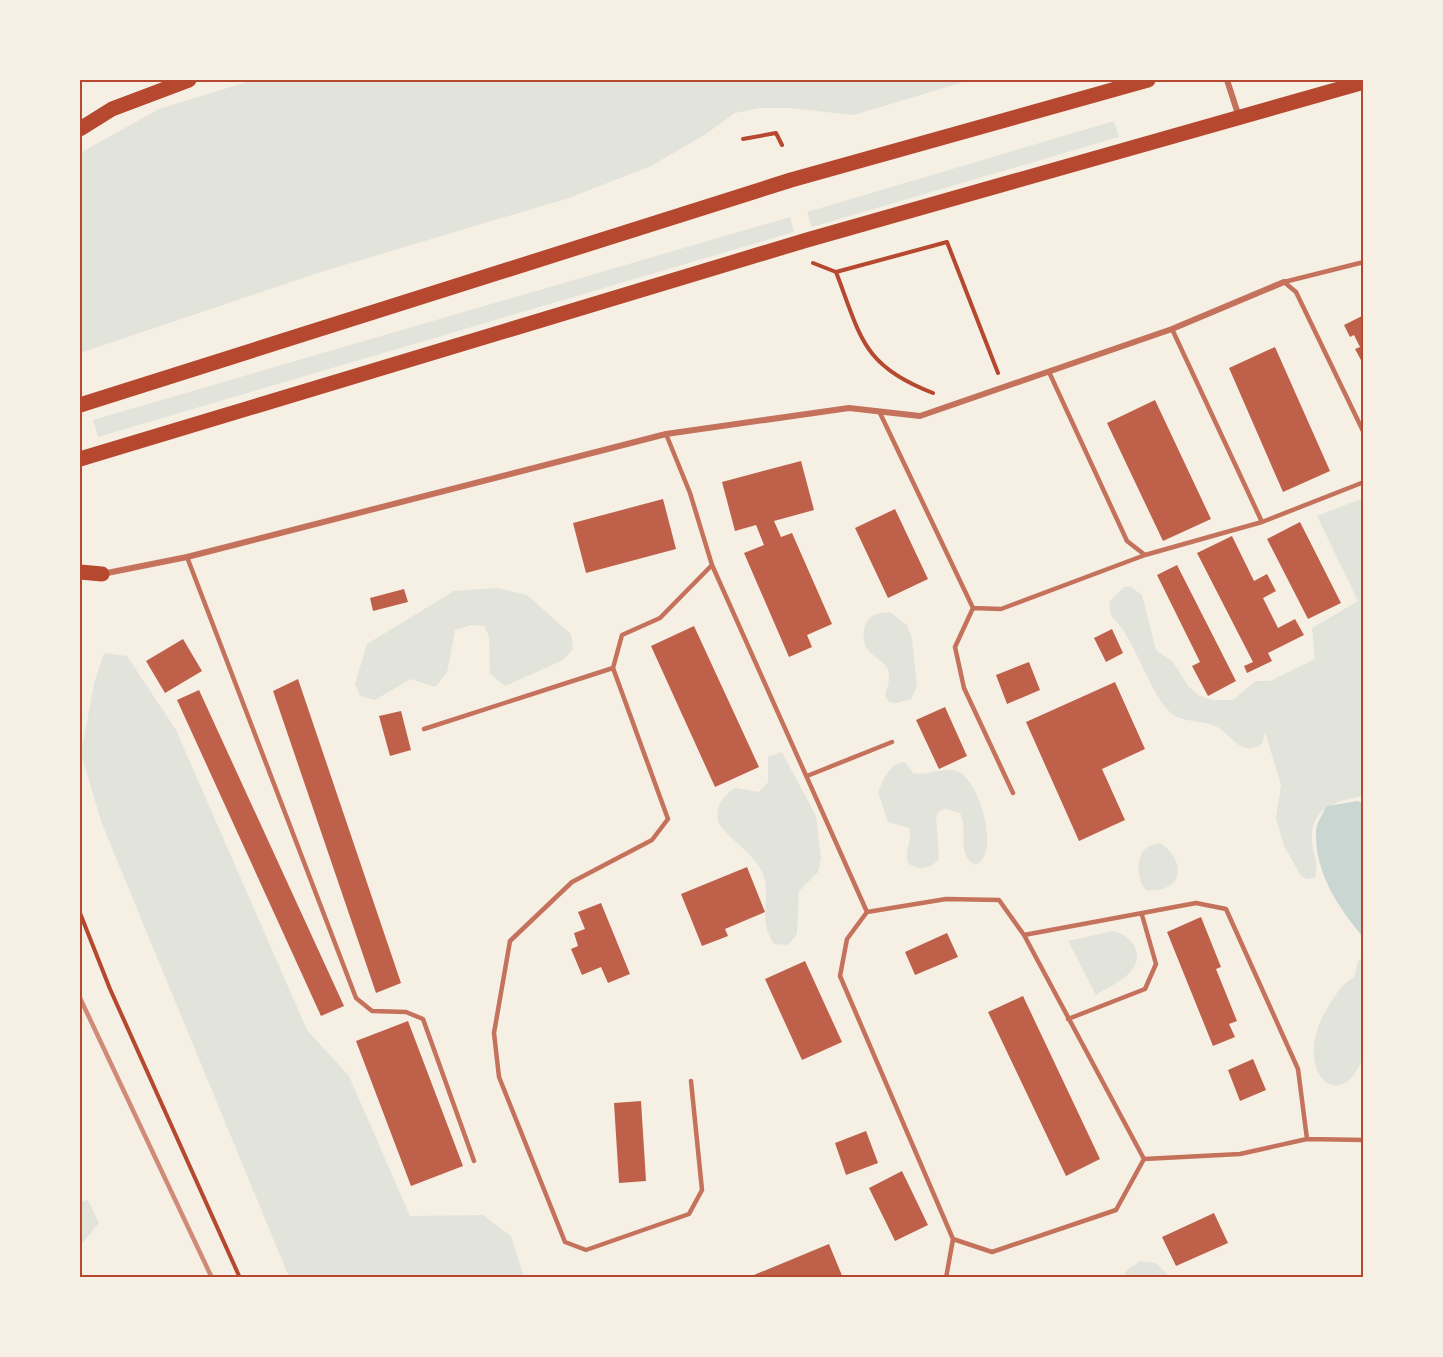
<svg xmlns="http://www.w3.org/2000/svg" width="1443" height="1357" font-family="Roboto,sans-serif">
<rect width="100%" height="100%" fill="#f6efe4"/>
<path fill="#e2e4dc" d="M253,80H970L854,115L789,108H760L735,113L706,134L651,166L569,198L321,272L80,353V153L159,109Z
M1114,121L1119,137L812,227L807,212Z
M790,217L794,232L98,437L93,420Z
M1363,498V796C1336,801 1309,808 1312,842C1313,858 1319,858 1315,878L1307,879L1301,876L1284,846L1276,818L1281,785L1265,732L1262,744C1243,757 1233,738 1219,728C1207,720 1188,723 1175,716C1150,700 1137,639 1111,616L1109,602L1124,587H1131L1142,595L1156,650L1173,662L1188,686L1198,695L1212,700H1233L1255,681H1270L1315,659L1312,628L1358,601L1317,516Z
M498,588L527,595L571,634L573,649L563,660L505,686L490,674L489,636L484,626L471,625L455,630L447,673L435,687L411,679L375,700L360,696L355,684L367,644L454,591Z
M890,612L907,625L912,638L917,686L911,699L897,703L889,702L885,696C887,688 892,676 887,668C883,661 874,657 869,651C860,642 862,619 876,614C880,612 886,613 890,612Z
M104,653L127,656L176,730L307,1030L349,1076L410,1216L483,1215L511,1236L524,1277H289L102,824L81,754L94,684Z
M782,752L816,816L821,858L818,872L799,891L797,934L788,945L774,944C757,920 771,901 764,877C757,854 726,838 719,823C713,808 724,795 735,788L759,792L768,782V757Z
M905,762L913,773C928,777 944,765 959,772C979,781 1002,855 975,865C955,853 969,830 960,813L946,809L939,811L936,817L939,859C931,869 918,871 908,863C904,850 913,840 909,828L888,822L878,792C884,779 889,763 905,762Z
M1160,843C1187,860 1184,894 1146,890C1137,881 1135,857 1146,848C1150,845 1156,844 1160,843Z
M1112,931C1129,934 1146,952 1132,970C1125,980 1106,988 1096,995L1068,941Z
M1363,957C1364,981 1364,1006 1364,1031C1364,1038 1365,1048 1364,1054C1343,1120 1288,1072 1328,1007C1337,993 1340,986 1354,977L1358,961Z
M88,1200L99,1223L80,1246V1202Z
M1141,1261L1156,1263L1170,1277H1123L1128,1269Z"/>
<path fill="#c9d6d2" d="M1358,801L1364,804L1363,937C1338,907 1315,873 1316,832C1316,824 1323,813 1327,806Z"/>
<path fill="#bf614a" d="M1364,315V361L1362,362L1355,349L1360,347L1354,335L1350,337L1344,325Z
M1275,347L1330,471L1283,492L1229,368Z
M1155,400L1211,519L1163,541L1107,423Z
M801,461L814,510L774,521L781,537L792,533L832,624L807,635L812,647L789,657L744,553L764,545L756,525L735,531L722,482Z
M663,499L676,549L586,573L573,523Z
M895,509L928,579L888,598L855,528Z
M1300,522L1341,603L1308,619L1267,539Z
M1232,536L1254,581L1267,574L1276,591L1263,598L1278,628L1295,619L1304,635L1268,653L1272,661L1247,673L1244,666L1253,662L1197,553Z
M1177,565L1236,681L1208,696L1192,666L1200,662L1157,575Z
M404,589L408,602L373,611L370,598Z
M694,626L759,767L715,787L651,646Z
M1112,629L1123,653L1106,662L1094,638Z
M183,639L202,671L165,693L146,661Z
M1029,662L1040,690L1007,704L996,675Z
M298,679L401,983L376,993L273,691Z
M1115,682L1145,749L1102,769L1125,820L1079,841L1026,722Z
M199,690L344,1006L321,1016L177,700Z
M945,707L967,756L939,769L916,720Z
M401,711L411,750L390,756L379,716Z
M747,867L765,912L725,929L728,936L702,946L681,894Z
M601,903L630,974L608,983L601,967L582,975L571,949L578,946L574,933L585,929L578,912Z
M1201,917L1221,967L1216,969L1237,1021L1229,1024L1235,1037L1213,1046L1167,932Z
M947,933L958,957L915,975L905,952Z
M805,961L842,1042L802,1060L765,979Z
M1023,996L1100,1159L1066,1176L988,1012Z
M408,1021L463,1166L411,1186L356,1041Z
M1253,1059L1266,1090L1240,1101L1228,1070Z
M641,1101L646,1181L619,1183L614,1103Z
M866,1131L878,1163L846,1175L835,1143Z
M902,1171L928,1225L895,1241L869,1188Z
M1214,1213L1228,1243L1176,1266L1162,1237Z
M829,1244L843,1278H749V1277Z"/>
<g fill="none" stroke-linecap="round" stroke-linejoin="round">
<path stroke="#b5482f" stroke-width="4" d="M743,139L776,133L782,145
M813,263L836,272L947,242L998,373
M836,272C861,337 862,366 933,393
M80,913L110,989L240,1278"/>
<path stroke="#c5725c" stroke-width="4.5" d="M1284,282L1296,292L1364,433
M1284,282L1364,262
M1172,329L1262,522
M1049,372L1127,541L1145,555L1262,522L1364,482
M880,413L973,608L955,647L964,688L1013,793
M666,434L690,493L712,565L867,912L847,939L840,976L953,1239L946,1278
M187,557L356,998L372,1011L406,1012L423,1019L474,1161
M973,608L1001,609L1145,555
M424,729L613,668
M807,776L892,742
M867,912L946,899L999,900L1024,935L1144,1159L1240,1154L1307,1139L1298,1069L1226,909L1196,903L1024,935
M1068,1019L1145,989L1156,964L1142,915
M691,1081L702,1190L689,1214L586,1250L565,1242L499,1077L494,1033L510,941L572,882L652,840L668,819L613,668L622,635L660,618L712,565
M1307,1139L1364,1140
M953,1239L992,1252L1116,1210L1144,1159"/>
<path stroke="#c5725c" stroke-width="6" d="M1227,80L1239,117
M102,574L187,557L666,434L849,408L920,416L1172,329L1284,282"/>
<path stroke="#b5482f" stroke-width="15" d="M80,129L112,109L189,80
M80,405L791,180L1148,80
M80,459L807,240L1364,82
M80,572L102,574"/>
<path stroke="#cf8b77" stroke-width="4.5" d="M80,998L212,1278"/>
</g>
<rect width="1443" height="1357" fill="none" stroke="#f6efe4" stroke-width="162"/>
<rect x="81" y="81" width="1281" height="1195" fill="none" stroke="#b5482f" stroke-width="2"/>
</svg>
